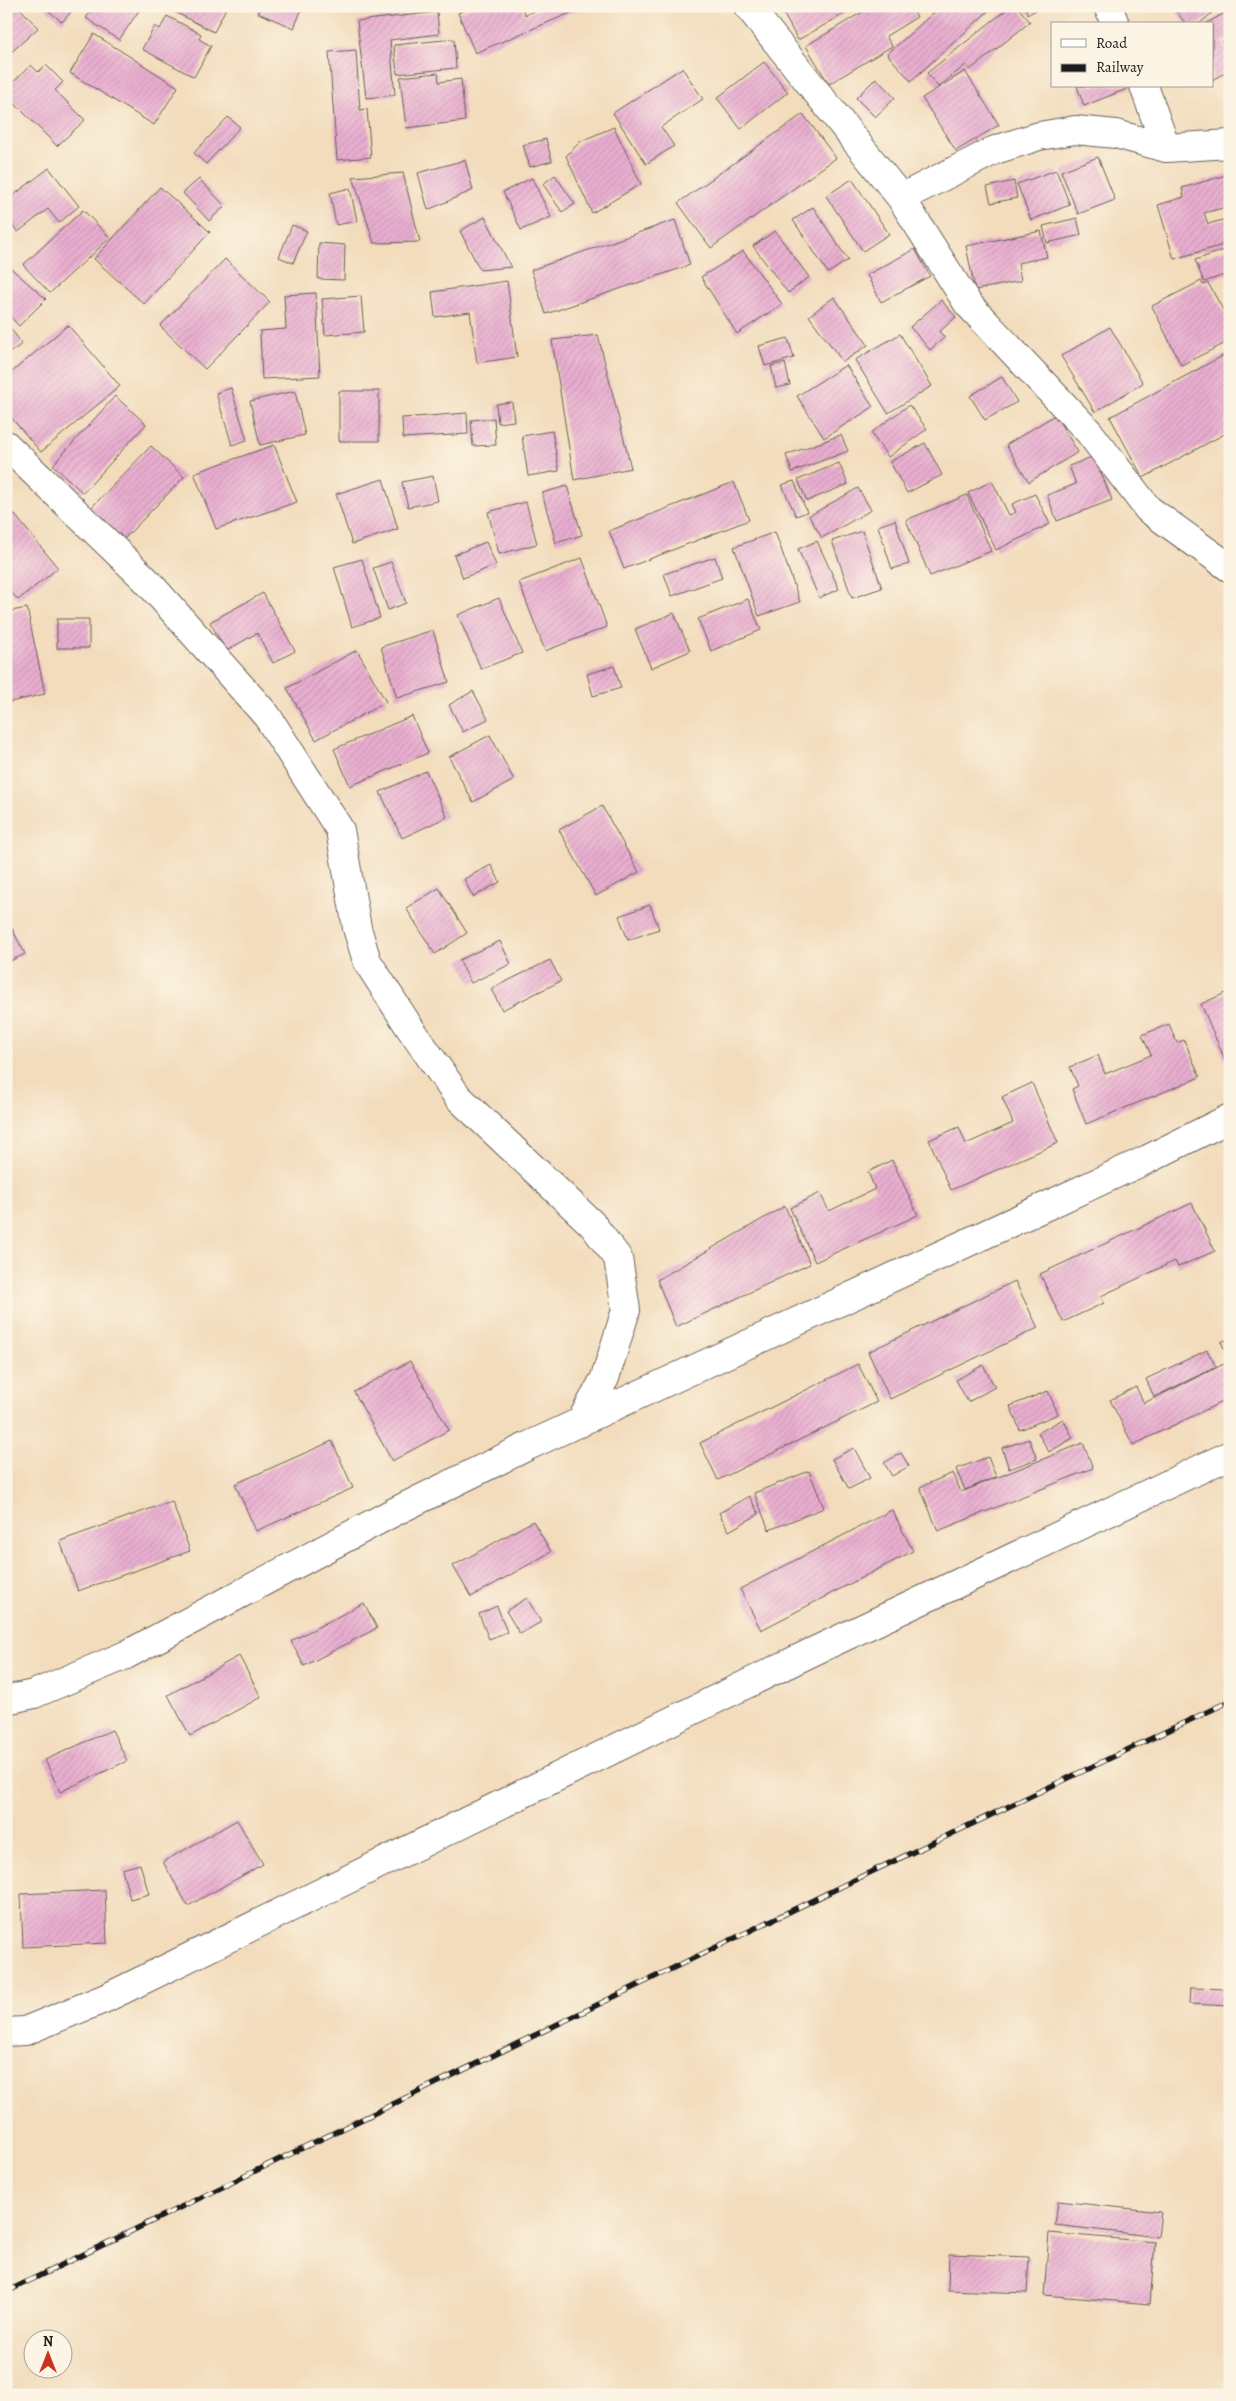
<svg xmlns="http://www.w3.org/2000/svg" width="1236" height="2401" font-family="Alegreya,serif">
<defs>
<pattern id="building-hatch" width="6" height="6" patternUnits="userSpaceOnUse" patternTransform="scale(1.25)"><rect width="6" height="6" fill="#e9aed0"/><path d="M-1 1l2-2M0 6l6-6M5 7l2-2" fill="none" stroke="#c795b2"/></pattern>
</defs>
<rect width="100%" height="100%" fill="#fcf5e5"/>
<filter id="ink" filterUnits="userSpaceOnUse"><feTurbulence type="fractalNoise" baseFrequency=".02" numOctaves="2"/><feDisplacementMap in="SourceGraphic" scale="10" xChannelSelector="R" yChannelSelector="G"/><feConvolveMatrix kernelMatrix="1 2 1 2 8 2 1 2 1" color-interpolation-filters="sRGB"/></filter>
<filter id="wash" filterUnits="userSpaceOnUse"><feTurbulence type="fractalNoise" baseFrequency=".0096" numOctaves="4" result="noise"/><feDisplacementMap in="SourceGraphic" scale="20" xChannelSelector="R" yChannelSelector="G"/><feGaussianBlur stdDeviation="1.12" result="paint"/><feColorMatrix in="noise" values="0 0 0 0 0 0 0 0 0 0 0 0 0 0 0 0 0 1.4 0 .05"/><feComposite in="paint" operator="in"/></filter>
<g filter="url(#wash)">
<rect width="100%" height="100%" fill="#f2dcbc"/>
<g id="blocks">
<path fill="url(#building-hatch)" d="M6,6H18L38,28L6,57Z
M43,6H76L62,22Z
M94,6H142L119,40L86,18Z
M173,6H227L214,32L171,10Z
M261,6H303L294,28L258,13Z
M474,6H521L525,15L546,6H587L475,53L458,13Z
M779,6H858L798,40Z
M872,6H910L917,17L886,36L892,46L829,84L806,46Z
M941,6H994L911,81L887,54Z
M1011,6H1017L1030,22L970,70L966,65L938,87L927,73Z
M1024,6H1045L1028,14Z
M1172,6H1220L1199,24H1186Z
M1230,10V38L1222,42L1230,55V70L1212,80V24H1205Z
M437,12L439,34L390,40L395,95L366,98L357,21Z
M167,16L201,34L199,39L211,46L194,77L142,49L155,26L160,29Z
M94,34L178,87L154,125L70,73Z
M454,39L456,68L397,74L394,45Z
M356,50L360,110L367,109L371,157L337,160L329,52Z
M764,62L788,92L741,129L717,98Z
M31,65L38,72L46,65L63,82L55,90L85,120L57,146L6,95V89Z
M682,68L703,99L661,127L674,146L646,164L613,113Z
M965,71L999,125L956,151L922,98Z
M438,73L439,82L461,79L465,121L406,128L400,77Z
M876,78L895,98L875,117L856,98Z
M1077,86H1134L1084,106Z
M803,114L836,158L711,248L678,203Z
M228,117L240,127L206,164L194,153Z
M614,127L641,184L592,213L566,156L581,141Z
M546,139L552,161L530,167L523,145Z
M1098,157L1115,200L1078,214L1061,171Z
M465,160L473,190L428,210L418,173Z
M49,168L79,206L59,223L48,209L18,232L6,218V201Z
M1056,170L1070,205L1031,220L1017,184Z
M403,173L420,242L374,243L353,177Z
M1230,174V206L1204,213L1208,224L1230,218V243L1174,259L1158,205L1184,197L1182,188Z
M555,175L575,204L562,212L543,184Z
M532,178L551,217L521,230L503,192Z
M199,179L225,206L209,221L183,193Z
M852,179L889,234L863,251L826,196Z
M1014,181L1017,198L991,203L987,187Z
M160,187L210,232L144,304L94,259Z
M350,188L357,221L336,225L330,193Z
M813,207L848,260L828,273L793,220Z
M83,210L110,238L50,293L23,265Z
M485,217L511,267L480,270L460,231Z
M1077,218L1081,235L1047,243L1043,226Z
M675,220L690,265L546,314L531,270Z
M292,225L307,231L293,263L279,257Z
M775,231L809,277L788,293L753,246Z
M1041,231L1047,257L1018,263L1021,281L975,290L966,246Z
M319,243L345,245L344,280L318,279Z
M1230,248V273L1204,282L1195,260Z
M915,249L930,276L881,302L867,275Z
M743,251L782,304L737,334L701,277Z
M225,259L270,302L205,369L160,326Z
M6,264L46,299L19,326L6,312Z
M507,281L517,357L477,363L470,312L435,317L432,292Z
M1201,281L1203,285L1208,283L1230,322V341L1181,365L1152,306Z
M316,293L320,376L262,379L260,331L286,329L284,295Z
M361,296L364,332L325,335L322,299Z
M834,297L868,345L843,362L809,316Z
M941,300L956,317L939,332L945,337L930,350L910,327Z
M6,322L22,344L6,355Z
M68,325L120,386L41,452L6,412V377Z
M1110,327L1143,383L1095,412L1061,356Z
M900,334L932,386L888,413L855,360Z
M598,335L631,468L574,480L552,340Z
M788,338L794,358L765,366L759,346Z
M1226,354L1230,361V431L1143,478L1110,417Z
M785,363L790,385L776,388L771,366Z
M846,365L873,407L824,438L797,396Z
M1002,377L1017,402L985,420L970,396Z
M231,388L247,440L232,445L216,393Z
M295,391L305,435L260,445L250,401Z
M339,391H379V441H339Z
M115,396L146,424L83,493L53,465Z
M512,402L514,421L498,423L496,404Z
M909,405L927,429L888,457L871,433Z
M467,413L468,434L403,438L402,418Z
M1055,415L1078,452L1029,482L1006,445Z
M494,418L496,445L473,446L471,420Z
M552,431L559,471L528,476L522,436Z
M841,435L848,451L792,472L786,455Z
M925,443L942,475L907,493L890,462Z
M274,445L297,502L216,529L194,473Z
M151,446L184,477L122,541L89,510Z
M1094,456L1112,500L1057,521L1047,495L1076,484L1069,466Z
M839,463L848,484L807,501L798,480Z
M433,476L438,501L408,507L402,482Z
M383,479L398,529L352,544L336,494Z
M794,481L807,512L796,516L782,485Z
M992,481L1009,515L1016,512L1012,504L1035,494L1050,524L996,550L968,493Z
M734,482L749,520L624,569L609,531Z
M567,486L582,535L556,543L542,493Z
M858,488L871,510L822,538L809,516Z
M967,495L991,551L930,576L906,520Z
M526,502L537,544L499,554L488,512Z
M6,504L58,568L18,600L6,586Z
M895,520L909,564L892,569L878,526Z
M862,531L882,588L852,598L832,541Z
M775,532L800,602L759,616L734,547Z
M817,541L839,589L819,598L798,549Z
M486,542L496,565L463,578L454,555Z
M715,557L722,578L672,596L664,574Z
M582,558L607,627L545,651L519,582Z
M362,559L380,618L352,627L334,567Z
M391,562L406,603L388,610L373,568Z
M263,593L295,651L273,663L257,633L226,651L210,622Z
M499,598L522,653L481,669L458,615Z
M748,599L761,630L711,651L698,619Z
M27,608L45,694L6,703V612Z
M674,613L690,651L651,668L635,629Z
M57,619H89V648H57Z
M433,630L449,682L397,698L381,647Z
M357,650L386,702L316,740L287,688Z
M614,666L621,688L593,696L587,674Z
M473,691L488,719L463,732L449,705Z
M412,716L428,753L350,786L334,749Z
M490,735L514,780L473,802L449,757Z
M426,771L447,817L402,838L380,792Z
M602,806L639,872L596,896L559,830Z
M491,865L500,882L473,897L464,879Z
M439,888L467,933L435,954L406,908Z
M650,905L659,929L628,940L619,916Z
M8,921L25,954L6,963V922Z
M500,941L511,964L471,983L459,960Z
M550,960L561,981L502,1010L491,989Z
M1230,991V1058L1225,1060L1201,1004Z
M1169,1024L1177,1043L1184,1040L1200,1077L1086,1124L1072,1089L1078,1086L1070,1067L1098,1055L1105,1074L1151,1055L1142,1035Z
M1032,1083L1058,1143L951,1190L929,1140L959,1127L966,1144L1013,1123L1002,1097Z
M892,1160L918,1215L815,1262L790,1208L820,1193L829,1211L875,1189L868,1172Z
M1192,1203L1215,1251L1178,1267L1175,1261L1101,1296L1104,1303L1063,1322L1040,1274Z
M785,1206L810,1264L676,1327L657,1280Z
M1015,1281L1038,1328L890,1399L868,1352Z
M1230,1338V1398L1133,1445L1110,1400L1136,1387L1144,1403L1230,1361L1221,1342Z
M1207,1350L1216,1367L1154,1397L1146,1379Z
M410,1361L449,1430L392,1461L354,1392Z
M858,1364L877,1402L718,1480L700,1443Z
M983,1365L995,1387L968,1402L956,1380Z
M1048,1391L1058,1414L1020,1430L1010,1406Z
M1063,1419L1073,1438L1049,1452L1038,1433Z
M1029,1439L1037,1459L1009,1469L1002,1448Z
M332,1441L353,1488L256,1531L235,1484Z
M1083,1443L1093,1468L938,1531L920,1487L953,1473L961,1492Z
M854,1448L870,1478L849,1489L832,1459Z
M901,1453L909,1466L892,1476L884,1463Z
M988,1457L996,1477L965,1490L956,1469Z
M809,1471L824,1508L769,1530L754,1493Z
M749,1496L759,1514L729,1531L719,1513Z
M172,1501L190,1551L78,1591L60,1541Z
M892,1510L913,1551L761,1630L740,1589Z
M533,1521L551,1552L471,1597L453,1566Z
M527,1598L541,1622L520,1634L506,1611Z
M364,1603L377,1628L304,1666L291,1641Z
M497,1606L507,1632L489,1639L479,1614Z
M239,1656L261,1697L190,1736L168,1695Z
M112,1730L127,1761L60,1792L45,1760Z
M237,1820L263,1864L188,1906L163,1862Z
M140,1864L149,1894L130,1899L122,1869Z
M105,1890L107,1943L23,1947L21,1894Z
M1190,1988L1230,1989V2006L1189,2004Z
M1058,2201L1161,2212L1158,2237L1055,2225Z
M1049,2233L1155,2242L1150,2304L1044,2295Z
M949,2254L1029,2257L1027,2293L948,2290Z"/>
</g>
</g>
<g filter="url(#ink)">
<use href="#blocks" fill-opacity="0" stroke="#675f54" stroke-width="1"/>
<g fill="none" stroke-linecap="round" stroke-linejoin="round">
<g stroke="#675f54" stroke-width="30">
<path id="minor" d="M748,6L901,198L968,304L1089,432L1148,509L1230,568
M1108,6L1115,24
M1144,86L1166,148
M901,198L995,150L1039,136L1075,130L1116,134L1166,148L1230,144
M6,445L146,580L267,716L340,830L357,928L367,961L410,1028L458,1097L592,1224L618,1258L626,1310L605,1378L580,1423
M6,1700L34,1694L126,1655L394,1512L528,1446L1148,1159L1230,1118
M6,2032L25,2031L106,1998L810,1653L1230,1455"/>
</g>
<use href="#minor" stroke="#fff" stroke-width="28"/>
<g stroke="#1c1c1c" stroke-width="5.5">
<path id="rail" d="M6,2292L871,1872L1230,1701"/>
</g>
<use href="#rail" stroke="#fcf5e5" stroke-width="4" stroke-dasharray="11" stroke-linecap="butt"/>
</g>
</g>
<rect width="1236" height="2401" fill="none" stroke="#fcf5e5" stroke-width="25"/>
<rect x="1051" y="22" width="162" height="65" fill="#fcf5e5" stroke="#a29e95"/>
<rect x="1061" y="39" width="25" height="8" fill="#ffffff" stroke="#a29e95"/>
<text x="1096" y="48" font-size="15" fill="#1c1c1c">Road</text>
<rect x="1061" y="64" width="25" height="8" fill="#1c1c1c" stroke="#a29e95"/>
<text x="1096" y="72" font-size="15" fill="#1c1c1c">Railway</text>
<g transform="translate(48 2354)"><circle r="24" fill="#fcf5e5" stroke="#a29e95"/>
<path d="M0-4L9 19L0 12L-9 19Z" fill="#c8321e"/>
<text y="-8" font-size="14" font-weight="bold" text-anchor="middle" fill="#1c1c1c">N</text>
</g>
</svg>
